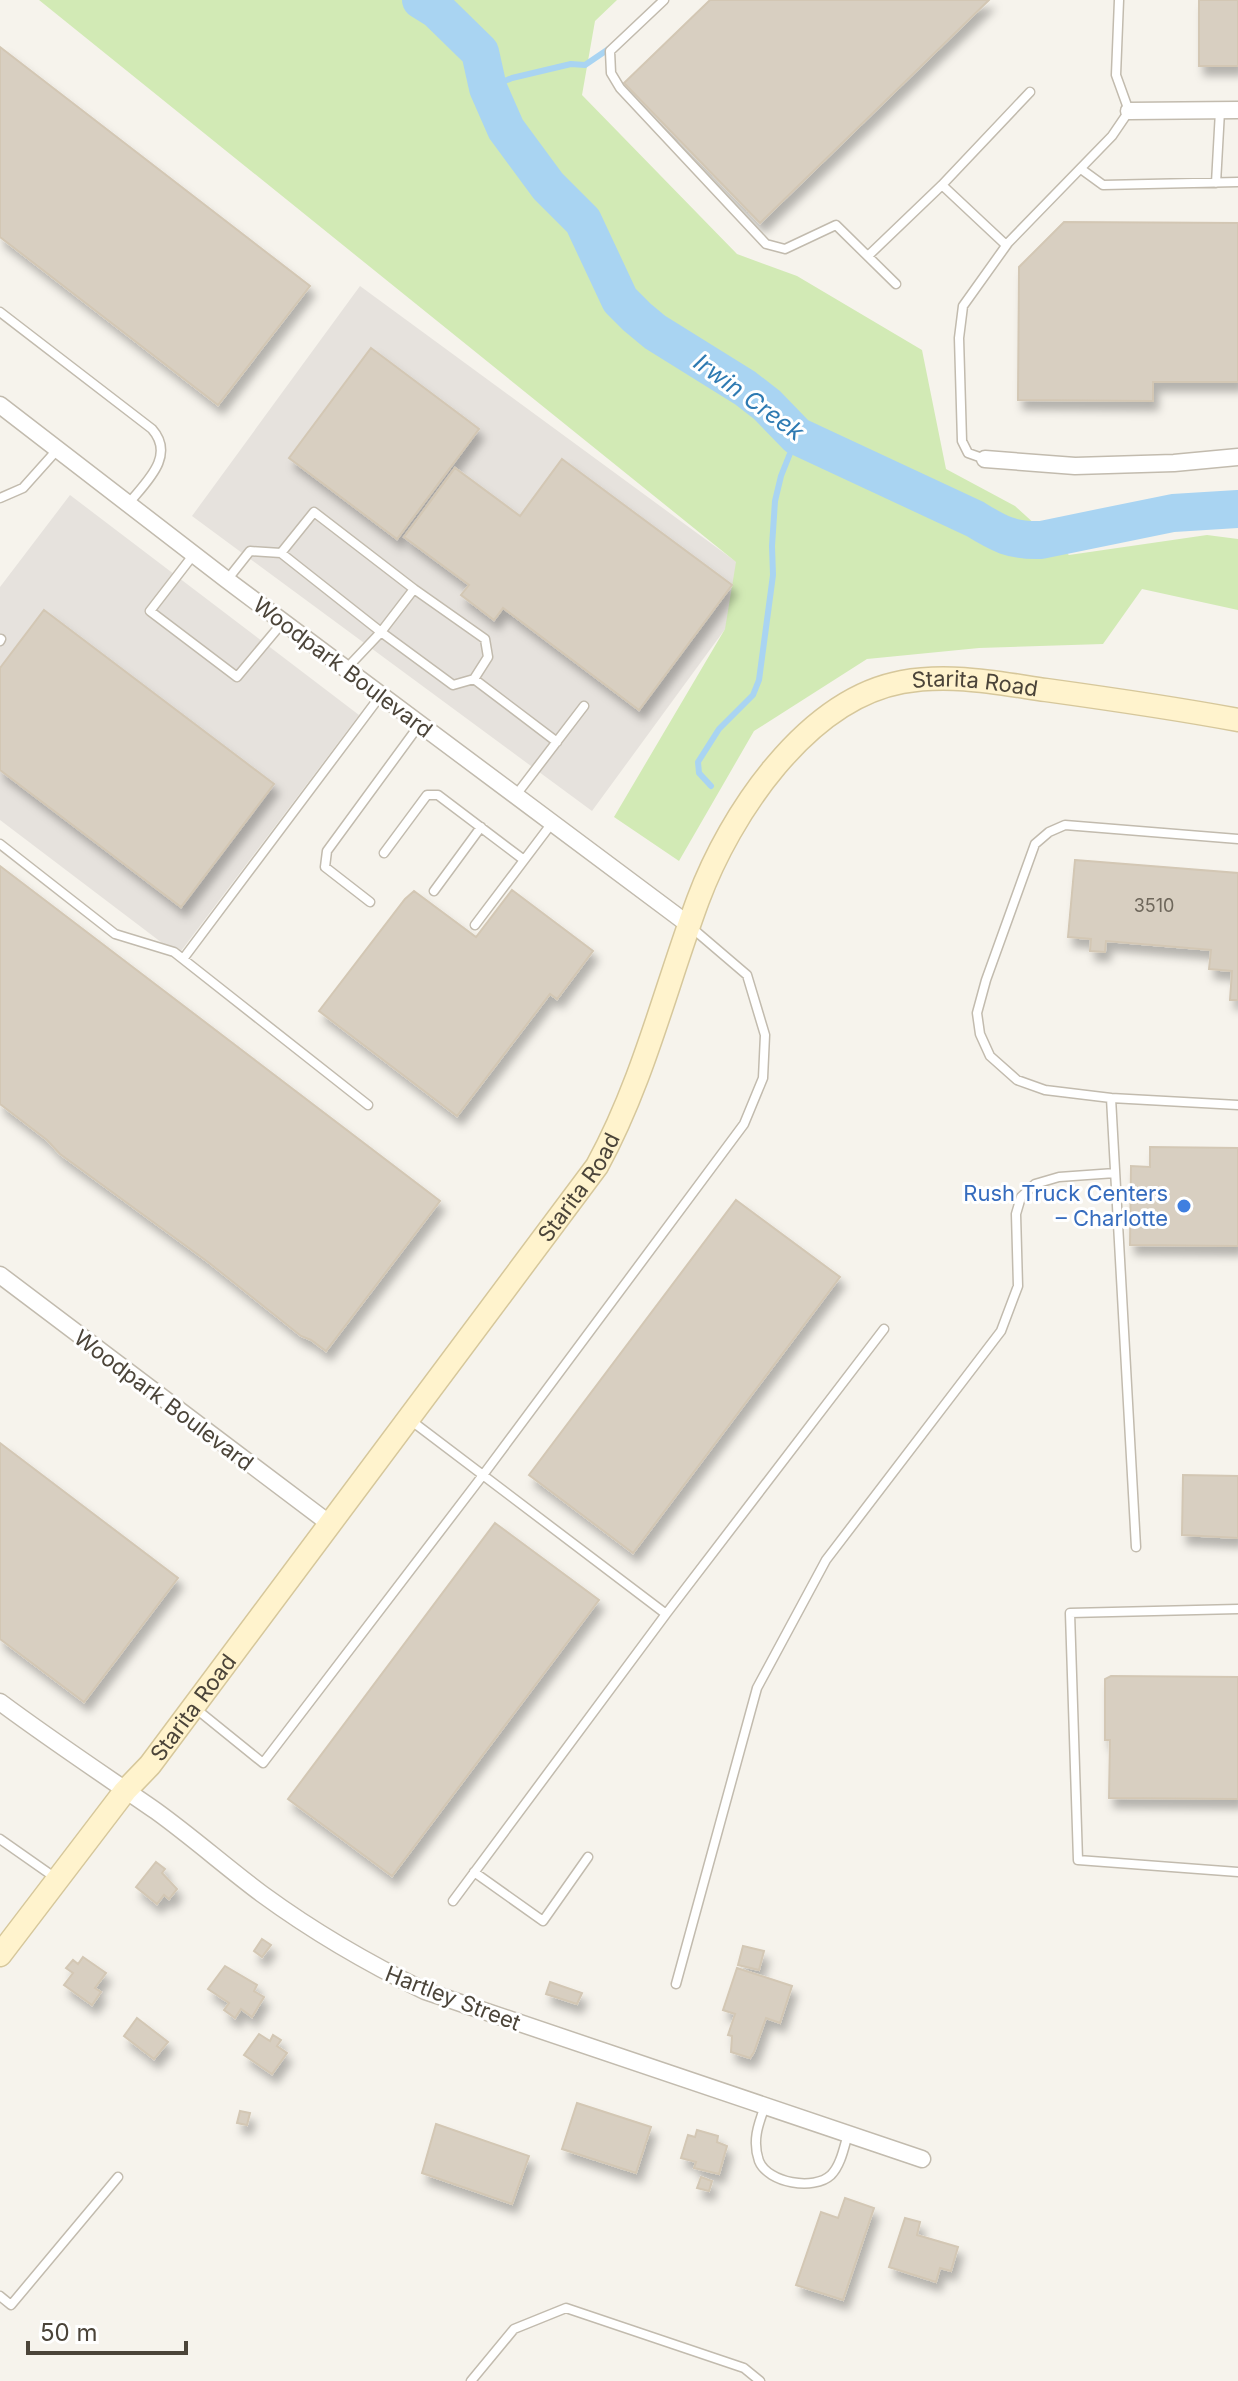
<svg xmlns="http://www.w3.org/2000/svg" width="1238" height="2381" font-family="Inter,sans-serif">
<defs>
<filter id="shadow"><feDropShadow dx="5" dy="9" stdDeviation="4" flood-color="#0004"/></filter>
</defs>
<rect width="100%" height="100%" fill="#f6f3ec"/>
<path fill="#e6e2dd" d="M360,286L761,580L592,811L192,516Z
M70,495L359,715L178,955L0,820V587Z"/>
<path fill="#d2eab5" d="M39,0H617L595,21L582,95L737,254L797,276L922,350L946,469L1015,506L1069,555L1207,535L1238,539V610L1142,589L1103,644L979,648L867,659L754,731L679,861L614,817L725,629L736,562Z"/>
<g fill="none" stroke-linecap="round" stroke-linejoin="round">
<path stroke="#a9d4f2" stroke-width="6" d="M488,88L512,78L571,64L585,65L610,48
M711,786L699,773L698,762L719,729L753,695L759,680L773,575L772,546L775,501L781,476L797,436"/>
<path stroke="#a9d4f2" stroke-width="38" d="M421,0L437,10L480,52L488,88L506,129L548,186L583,221L620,300L637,317L655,332L745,388L767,405L797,436L975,519C999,534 1012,541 1041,540L1173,513L1238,509"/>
</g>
<path fill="#d8cfc1" stroke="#d3c7b4" stroke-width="2" filter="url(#shadow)" d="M710,0H989L760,223L624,83Z
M1199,0H1238V66H1199Z
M0,47L310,286L218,405L0,237Z
M1064,222L1238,223V382H1153V401L1018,400L1019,267Z
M371,348L479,429L397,539L289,458Z
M562,459L732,585L639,710L503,608L494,620L461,595L469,585L404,537L455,468L520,516Z
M44,610L274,784L181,907L0,770V668Z
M1075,860L1238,873V1000H1230L1232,971L1209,969L1211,950L1106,941L1105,952L1090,951L1091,939L1068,937Z
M0,866L440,1201L326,1351L311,1340L301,1336L208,1262L60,1154L47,1140L0,1104Z
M512,890L593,951L557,999L550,994L457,1116L319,1011L405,899L414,891L476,937Z
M1150,1147L1238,1148V1246L1130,1245L1131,1166L1150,1167Z
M736,1200L840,1277L633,1553L529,1475Z
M0,1443L178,1578L84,1702L0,1639Z
M1183,1475L1238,1476V1538L1182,1535Z
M495,1523L599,1600L392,1876L288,1799Z
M1111,1676L1238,1677V1799L1109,1798L1110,1740H1105V1679Z
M156,1862L165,1869L162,1873L177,1889L169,1899L164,1895L157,1904L136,1887Z
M262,1939L271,1945L262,1957L254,1951Z
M743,1946L764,1951L759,1970L738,1965Z
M83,1957L106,1973L95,1988L101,1992L92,2005L64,1985L73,1973L66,1968L73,1960L78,1964Z
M225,1966L257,1985L254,1991L264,1997L252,2017L241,2009L235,2018L224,2010L229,2003L208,1989Z
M737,1968L792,1986L780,2023L766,2018L754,2052L750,2058L731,2052L732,2036L728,2035L735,2014L723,2010Z
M550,1982L582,1993L577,2004L546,1994Z
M137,2018L168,2042L154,2059L124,2036Z
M259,2034L270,2041L273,2035L281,2040L277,2046L287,2053L272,2074L244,2055Z
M577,2103L651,2127L636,2173L562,2149Z
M240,2111L250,2113L247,2125L237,2123Z
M436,2124L529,2156L512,2204L422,2173Z
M697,2130L718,2136L717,2142L727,2146L719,2174L694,2168L696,2162L681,2158L688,2135L695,2137Z
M701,2177L712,2181L709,2191L697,2188Z
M845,2198L874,2208L843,2300L796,2285L821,2212L838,2218Z
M905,2218L920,2222L917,2235L958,2247L951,2271L940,2268L936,2282L889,2267Z"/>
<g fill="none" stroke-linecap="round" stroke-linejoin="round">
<g stroke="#c2bbae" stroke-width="11">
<path id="lane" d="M664,0L610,51L611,73L620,88L766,244L785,249L836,225L896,284
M1081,169L1103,185L1238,182
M1216,183L1220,111
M942,185L1030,92
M868,256L942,185L1006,245L1112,136L1129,111L1116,75L1119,0
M0,312L152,429C176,456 146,482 129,503
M985,459L968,453L962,441L959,338L963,306L1008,243
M0,498L23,488L57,450
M281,553L314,512L414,589L381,632L453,685L474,679L488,657L485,639L414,589
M194,554L150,611L237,677L283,622
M227,580L250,551L281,553L381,632L346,669
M0,641L1,639
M474,679L557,742
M516,795L584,706
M0,844L115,934L174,952L368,1105
M384,853L427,795H438L524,860
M434,891L481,827
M370,902L325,867L327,851L420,724
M475,925L552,823
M183,959L381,695
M1111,1098L1045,1090L1017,1080L990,1056L980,1034L977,1013L986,980L1035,844L1049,832L1065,825L1238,839
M409,1419L666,1614L453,1901
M1136,1547L1111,1098L1238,1105
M1238,1609L1070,1613L1078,1860L1238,1872
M666,1614L884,1329
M195,1708L263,1763L483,1475L744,1124L763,1078L765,1035L747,975L692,928
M0,1839L57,1879
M474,1872L543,1921L588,1857
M676,1984L757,1688L826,1560L1001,1331L1018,1286L1016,1214L1021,1197L1035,1184L1059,1177L1115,1173
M765,2106C758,2125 752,2141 759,2161C768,2183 814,2191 831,2175C841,2165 844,2147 848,2134
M0,2296L11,2305L118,2177
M471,2381L514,2329L566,2308L744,2368L760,2381"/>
</g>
<g stroke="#c2bbae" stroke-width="19">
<path id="street" d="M1129,111L1238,110
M0,405L227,580L689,925
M985,459L1075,466L1174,463L1238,457
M0,1275L330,1524
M0,1702C51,1740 104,1775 156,1811C192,1837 226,1867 262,1894C314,1932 367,1963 425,1991L922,2159"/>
</g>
<g stroke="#d6c79b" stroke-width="25">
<g id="secondary">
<path id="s1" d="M0,1955L125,1791L150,1765L597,1166C643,1082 665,989 698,900C730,814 806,700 902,682C950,673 998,683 1046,690C1111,699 1174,708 1238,720"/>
</g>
</g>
<use href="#lane" stroke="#fff" stroke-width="8"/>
<use href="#street" stroke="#fff" stroke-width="16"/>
<use href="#secondary" stroke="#fff3cd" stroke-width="22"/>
</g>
<circle fill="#3f7fe0" stroke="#fff" stroke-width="3" cx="1184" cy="1206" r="8"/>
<g text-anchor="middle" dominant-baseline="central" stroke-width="6" stroke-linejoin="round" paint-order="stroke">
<g font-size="18" fill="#6e675b">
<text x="1154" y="905">3510</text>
</g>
<g font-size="22" fill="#4b4439" stroke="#fff">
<text transform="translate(343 667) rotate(37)">Woodpark Boulevard</text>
<text stroke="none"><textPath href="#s1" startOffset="1658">Starita Road</textPath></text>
<text stroke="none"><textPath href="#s1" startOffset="962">Starita Road</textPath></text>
<text transform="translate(164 1400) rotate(37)">Woodpark Boulevard</text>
<text stroke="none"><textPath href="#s1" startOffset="314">Starita Road</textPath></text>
<text transform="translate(453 1998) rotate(21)">Hartley Street</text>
</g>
<g font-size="22" fill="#366cbe" stroke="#fff" text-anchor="end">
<text x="1168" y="1193">Rush Truck Centers<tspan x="1168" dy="25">– Charlotte</tspan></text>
</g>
<g font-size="24" font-style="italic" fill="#2e7ab2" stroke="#fff">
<text transform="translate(749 397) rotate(36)">Irwin Creek</text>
</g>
</g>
<path d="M28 2341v12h158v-12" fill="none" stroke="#4b4439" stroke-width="4"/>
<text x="40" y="2341" font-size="24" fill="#4b4439" stroke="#ffffff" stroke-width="6" paint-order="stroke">50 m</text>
</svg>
